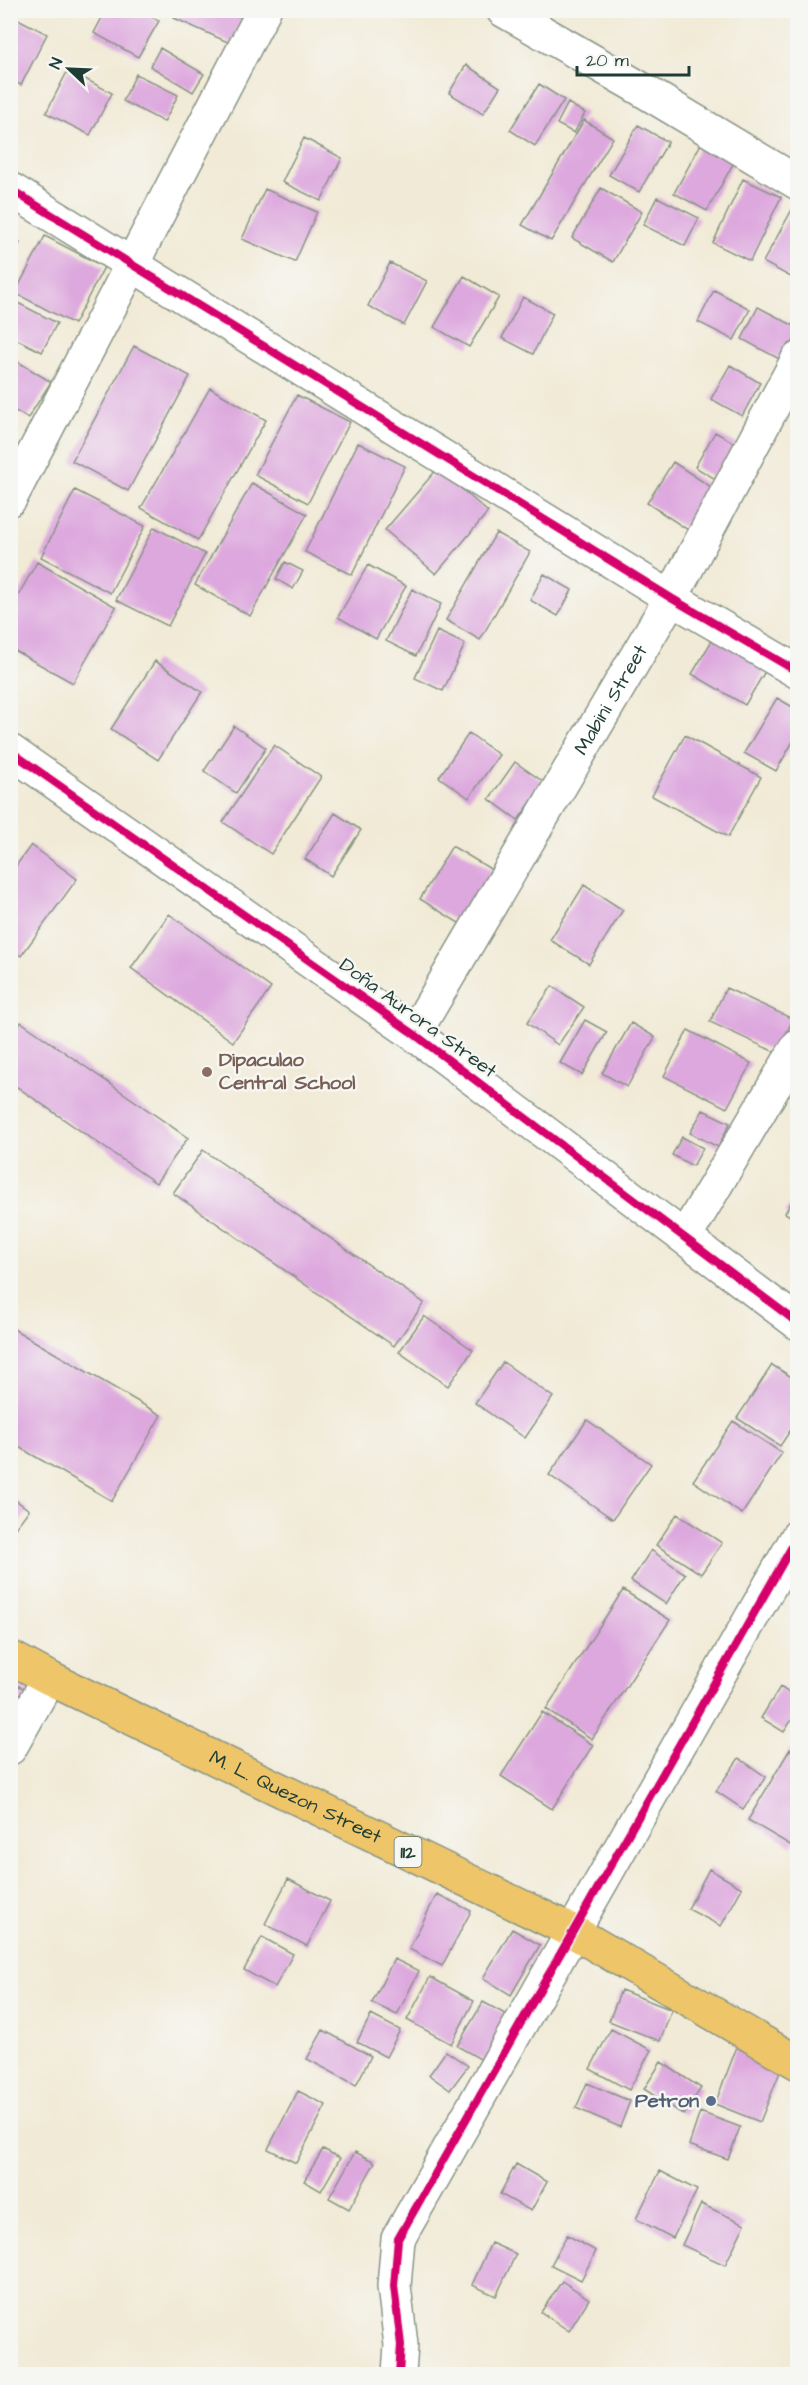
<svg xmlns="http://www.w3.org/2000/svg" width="808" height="2385" font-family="'Architects Daughter',sans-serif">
<rect width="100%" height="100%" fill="#f6f6f2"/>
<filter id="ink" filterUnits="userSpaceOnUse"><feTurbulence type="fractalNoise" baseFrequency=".0167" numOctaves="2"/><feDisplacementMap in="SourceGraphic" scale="12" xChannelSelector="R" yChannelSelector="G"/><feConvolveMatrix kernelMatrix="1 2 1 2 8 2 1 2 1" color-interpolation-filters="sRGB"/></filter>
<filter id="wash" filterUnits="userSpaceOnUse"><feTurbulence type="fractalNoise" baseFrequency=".008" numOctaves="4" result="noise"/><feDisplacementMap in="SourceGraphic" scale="24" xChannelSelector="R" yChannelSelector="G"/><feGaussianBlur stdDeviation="1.35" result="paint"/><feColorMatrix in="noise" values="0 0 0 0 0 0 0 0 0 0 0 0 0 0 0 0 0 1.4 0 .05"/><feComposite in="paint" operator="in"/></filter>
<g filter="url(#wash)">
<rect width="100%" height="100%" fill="#f1ead6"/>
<g id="blocks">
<path fill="#dda8de" d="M106,10H140L159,21L138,57L94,33Z
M177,10H225L243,18L232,44L174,18Z
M18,19L47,34L21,85L10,80V32Z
M160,48L204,74L193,92L150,66Z
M466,65L500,87L483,114L449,93Z
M68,70L112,93L90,135L46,113Z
M136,74L178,95L164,122L123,101Z
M539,84L564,100L535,146L510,130Z
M568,103L585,113L574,133L557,124Z
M584,120L613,138L551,241L522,225Z
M638,125L668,142L639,192L609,175Z
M304,138L342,158L321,201L282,182Z
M701,144L734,162L707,211L674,193Z
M743,179L781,197L750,261L713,243Z
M601,188L642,212L613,262L572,238Z
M265,189L317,212L295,262L242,239Z
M657,197L699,218L685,246L643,225Z
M798,199V281L763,262Z
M45,236L104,267L74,324L15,293Z
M10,238L20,243L10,262Z
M390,263L427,281L404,325L368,306Z
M464,276L499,297L469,347L434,327Z
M714,290L750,309L734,340L698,322Z
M523,297L553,313L533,354L502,338Z
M14,301L57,323L42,352L10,336V308Z
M758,307L798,328V333L783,361L742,339Z
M134,346L190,376L128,491L72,461Z
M10,357L51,382L28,418L10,408Z
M730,365L760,383L742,416L711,399Z
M210,388L266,420L198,540L141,508Z
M297,395L350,422L308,503L255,475Z
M715,432L738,445L717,480L695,467Z
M358,443L405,466L352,575L305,552Z
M673,462L717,491L691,532L647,503Z
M438,468L488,512L436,574L385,530Z
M252,483L307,514L250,616L195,585Z
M75,490L145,526L110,593L41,557Z
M154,527L205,554L168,626L116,600Z
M496,533L530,552L480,640L446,620Z
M37,562L116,607L73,683L10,648V610Z
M285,562L303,571L293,589L276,579Z
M368,565L406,586L376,639L338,617Z
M544,574L572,590L558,616L530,600Z
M412,589L441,604L416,656L386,641Z
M437,631L465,644L443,691L415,678Z
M714,637L767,668L745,705L692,674Z
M155,661L202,692L158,760L111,729Z
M777,698L798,710V733L776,771L744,753Z
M234,726L266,748L236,793L204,771Z
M469,733L499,755L469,798L439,777Z
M685,735L761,777L728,837L652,796Z
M274,745L321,777L271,854L223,822Z
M515,762L545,783L518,820L489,799Z
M335,813L361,830L331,876L305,859Z
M31,845L77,879L21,956L10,948V874Z
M452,846L494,871L462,925L420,899Z
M584,885L623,910L589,964L550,940Z
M169,914L271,988L233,1042L131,968Z
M552,986L584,1007L558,1045L527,1023Z
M726,988L793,1019L777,1053L710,1022Z
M585,1020L607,1032L582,1075L560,1063Z
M21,1022L188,1138L156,1183L10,1082V1038Z
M631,1023L655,1037L627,1087L602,1073Z
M688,1030L751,1063L727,1108L664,1076Z
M703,1110L730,1123L718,1147L690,1133Z
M682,1137L703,1148L693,1166L672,1155Z
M203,1150L424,1303L394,1346L173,1193Z
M798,1191V1221L785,1213Z
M424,1316L473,1350L448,1386L399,1352Z
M10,1327L161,1415L112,1501L10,1442Z
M503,1362L553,1397L525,1438L475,1403Z
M772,1365L798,1381V1419L780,1446L737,1418Z
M587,1420L651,1464L613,1519L549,1475Z
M733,1421L782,1453L742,1514L693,1481Z
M10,1496L29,1510L10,1535Z
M677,1514L722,1543L701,1574L656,1545Z
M651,1550L685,1574L666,1604L631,1581Z
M623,1590L670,1620L592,1739L546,1709Z
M10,1682L32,1692L22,1714L10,1708Z
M780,1687L798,1698V1710L784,1732L761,1718Z
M542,1712L593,1745L552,1809L501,1776Z
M790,1749L798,1754V1837L792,1846L748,1820Z
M739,1758L766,1777L743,1809L716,1791Z
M709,1869L742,1888L721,1926L688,1909Z
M288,1879L330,1901L307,1946L265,1924Z
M437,1894L471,1911L442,1966L409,1949Z
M512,1929L540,1945L511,1995L483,1978Z
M262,1937L293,1954L275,1987L244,1970Z
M394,1959L419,1971L397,2015L372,2003Z
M430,1977L474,2001L451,2044L407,2020Z
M621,1990L672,2010L660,2041L609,2021Z
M483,2002L516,2020L491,2065L457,2046Z
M371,2015L400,2030L386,2057L357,2042Z
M611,2029L651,2050L629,2090L590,2069Z
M323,2030L371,2056L356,2085L307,2059Z
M738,2044L784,2062L760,2122L715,2104Z
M446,2051L468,2066L450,2090L429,2075Z
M661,2062L701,2088L684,2115L644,2089Z
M587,2083L630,2101L620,2127L576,2108Z
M298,2091L326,2105L296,2163L268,2149Z
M700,2112L740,2127L728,2159L689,2145Z
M323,2149L340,2158L321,2191L304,2181Z
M355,2152L375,2162L349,2209L329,2198Z
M516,2164L547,2182L531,2211L500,2194Z
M660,2171L697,2190L673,2238L636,2219Z
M701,2204L745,2224L725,2265L682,2245Z
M567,2235L596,2251L581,2280L551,2265Z
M491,2243L516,2254L496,2296L472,2285Z
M562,2281L589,2299L569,2331L541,2312Z"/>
</g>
</g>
<g filter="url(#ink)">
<use href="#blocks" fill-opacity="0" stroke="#889485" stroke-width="1.5"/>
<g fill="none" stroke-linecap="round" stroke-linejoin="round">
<g stroke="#889485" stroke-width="36">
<g id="street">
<path d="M503,10L631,83L798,183"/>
<path d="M10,189L671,598L798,672"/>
<path d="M10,499L264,10"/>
<path d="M10,751L414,1034L798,1323"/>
<path id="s1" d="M414,1034L671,598L798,359"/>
<path d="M685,1237L798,1046"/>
<path d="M10,1748L49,1678"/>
<path d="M399,2374L401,2345L394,2286L398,2239L798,1536"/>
</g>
</g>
<g stroke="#889485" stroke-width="36">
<g id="primary">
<path id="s2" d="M10,1657L49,1678L572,1931L798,2063"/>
</g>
</g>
<use href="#street" stroke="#fff" stroke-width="33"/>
<use href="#primary" stroke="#eec569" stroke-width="33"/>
<g stroke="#f6f6f2" stroke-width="11">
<path id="cycleway" d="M10,189L671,598L798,672
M10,751L414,1034L798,1323
M399,2374L401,2345L394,2286L398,2239L798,1536"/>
</g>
<use href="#cycleway" stroke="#d6006c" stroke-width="8"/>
</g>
</g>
<circle fill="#8d6e63" stroke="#f6f6f2" stroke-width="2" cx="207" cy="1072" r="6"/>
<circle fill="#5c6f8a" stroke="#f6f6f2" stroke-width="2" cx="711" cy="2101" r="6"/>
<g text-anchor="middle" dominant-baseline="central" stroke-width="5" stroke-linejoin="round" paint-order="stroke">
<rect fill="#f6f6f2" stroke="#60746d" stroke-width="1.5" x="394.5" y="1837" width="27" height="30" rx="4.5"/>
<g font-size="18" font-weight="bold" fill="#1f3d34">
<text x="408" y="1852">112</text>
</g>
<g font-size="20" fill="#1f3d34" stroke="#f6f6f2">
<text stroke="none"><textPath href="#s1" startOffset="388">Mabini Street</textPath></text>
<text transform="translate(418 1018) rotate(36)">Doña Aurora Street</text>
<text stroke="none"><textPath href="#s2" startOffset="318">M. L. Quezon Street</textPath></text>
</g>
<g font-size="20" font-weight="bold" fill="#785e54" stroke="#f6f6f2" text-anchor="start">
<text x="219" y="1060">Dipaculao<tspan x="219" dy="23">Central School</tspan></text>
</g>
<g font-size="20" font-weight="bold" fill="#4e5e75" stroke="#f6f6f2" text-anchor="end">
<text x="699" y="2101">Petron</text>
</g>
</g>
<rect width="808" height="2385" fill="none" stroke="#f6f6f2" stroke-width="36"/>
<g transform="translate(69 69) rotate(293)" stroke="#f6f6f2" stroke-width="4.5" paint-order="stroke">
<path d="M0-4.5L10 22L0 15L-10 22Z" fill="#1f3d34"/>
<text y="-9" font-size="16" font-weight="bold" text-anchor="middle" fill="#1f3d34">N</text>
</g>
<path d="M577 66v9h112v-9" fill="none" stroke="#1f3d34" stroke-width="3"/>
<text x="586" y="66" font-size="18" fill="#1f3d34" stroke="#f6f6f2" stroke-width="4.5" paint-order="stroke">20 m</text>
</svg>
